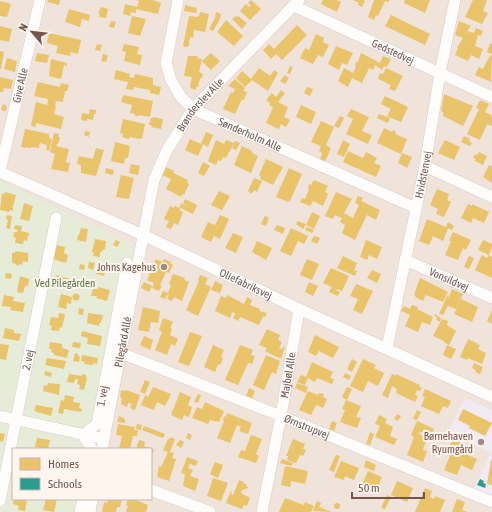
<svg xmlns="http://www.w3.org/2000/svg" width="492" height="512" font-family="'Asap Condensed',sans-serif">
<rect width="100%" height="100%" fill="#f7f1ec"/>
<path fill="#efe3da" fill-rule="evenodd" d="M0,0H492V512H0ZM13,449H151V499H13Z"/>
<path fill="#f2eaf3" d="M464,398L492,410V496L474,488L491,452L448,433Z"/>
<path fill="#e6ecd8" d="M0,181L127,241L136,253L101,432L92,437L98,449H13V499H87L85,512H0Z"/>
<path fill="#e9c46a" d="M48,0H60L59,5L47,2Z
M136,0H153L161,3L158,14L136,9V13L131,12L130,16L123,14L125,4L137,7L139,1Z
M251,0L261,9L250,20L240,11L246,4L249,7L251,6L248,3Z
M323,0H336L341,2L337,12L321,4Z
M353,0H363L365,1L362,7L358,5L359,3Z
M374,0H389L388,2L385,1L378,16L376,15L374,20L368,17Z
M405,0H430L425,13L404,3Z
M473,0H487L483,11L488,13L482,24L465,17Z
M0,1L11,4L7,17L0,16Z
M185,5L197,8L196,13L184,11Z
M101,7L108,9L106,18L99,17L100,14H98Z
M69,9L90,15L89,21L82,19L80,27L65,22Z
M200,12L209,14L205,32L194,30L193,38L190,37L189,45L187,47L183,46L189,16L197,17L199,16Z
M216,12L221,14L220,19L213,31L209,29L215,18Z
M391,15L430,34L425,45L385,26Z
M132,16L146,19L140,36L128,33Z
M236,16L237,17L238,16L247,23L242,29L232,19Z
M226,20L243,36L234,46L217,32Z
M111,21L116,22L114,28L109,27Z
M459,21L471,26L466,33H467L468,31L474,33L476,28L483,31L481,36L478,35L475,46L483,49L479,59L471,55L468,61L455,55L458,48H457L463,38L455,35Z
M297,25L307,35L282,60L276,54L271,59L263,50L269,44L274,49Z
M0,26L12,29L9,42L0,40Z
M49,33L81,40L78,54L71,52L70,56L56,53L58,46L47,43Z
M316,34L324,38L323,42L329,45L323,57L318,55L313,64L300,58L305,48L309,50Z
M490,43L492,44V54L487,52Z
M97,44L102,45L100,51L95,50Z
M124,44L139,47L137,54L142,55L140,65L124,61L126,52L122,51Z
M336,46L353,53L347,65L342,63L339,70L328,64Z
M0,51L4,52L1,69H0Z
M37,53L49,55L47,63L35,61Z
M211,53L220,61L211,70L202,61Z
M361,53L380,63L383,56L391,59L387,67L384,66L382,70L375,65L373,70L369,68L362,83L352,78L348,87L338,81L344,68L353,73L356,66L355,65L356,62H358Z
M103,54L108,55L106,62L101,61Z
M490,55L492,56L491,82L475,75L479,67L483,69Z
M188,56H198L197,58L202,59L199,72L203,74L202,78H200L198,87H196V90L190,88L191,86H190L192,77L184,76Z
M7,58L17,61L15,72L4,69Z
M51,59L67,63V66L64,65L61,79L49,76Z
M290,66L293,67L290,74L287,73Z
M259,68L270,76L274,70L278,73L268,91L252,80L245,87L236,78L242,71L251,79Z
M386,68L403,76L395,91L389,89L391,85L378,79L380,73L383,74Z
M116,70L130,74L129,77L134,78L135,74L153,78V85L161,87L159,95L150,93V90L134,87L133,90L126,89L128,82L114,79Z
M285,75L289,78L285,84L280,81Z
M0,77L13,80L11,89L4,88L3,92H0Z
M235,79L245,88L243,91L247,92L244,100L242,99L235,114L223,109L231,92L233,93L235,89L228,86Z
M38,82L60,87L61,83L69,85L67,91H65L63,102L56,101L55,106L56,107L54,114L64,117L61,129L36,123V127L31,126L36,102L47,105L48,99L34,96Z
M307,87L313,89L310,96L304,93Z
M281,90L285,93L278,102L288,107L284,117L290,120L286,127L281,124L279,129L266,123L273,107L269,105L270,103L266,100L272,93L276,97Z
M444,94L473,106L463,126L443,116L444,113L441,111Z
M123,95L153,101L150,117L139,115V116H135V114L130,113L132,105L121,102Z
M385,96L408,107L401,122L387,116L391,109L381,104Z
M480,100L489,104L485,112L491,115V116H492V126L487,124L480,140L467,134L479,109L476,108Z
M3,104L7,106L6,111L1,110Z
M301,105L316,112L311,124L296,117Z
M90,109L96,110V114H94L93,120L87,119V121L81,120L82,113L89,114Z
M351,109L369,117L362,131L372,135L368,144L346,134L353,119L347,116Z
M379,114L390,118L388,123L377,118Z
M340,116L344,118L339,128L334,126Z
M153,117L163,119L161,129L151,127L152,125H149V122H152L150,121L151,118H153Z
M123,119L145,124L142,138L140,139L130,137L129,139L122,137L123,134L120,133Z
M321,121L334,127L326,145L331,148L325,162L320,159L322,153L319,151L321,146L311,142Z
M384,128L392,132L393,130L396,132L395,134L407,139L401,154L377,143Z
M25,129L49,134V138L52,139L49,151L46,150L47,145L40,143L39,148L31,147V148L26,147V148L21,147Z
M85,131L90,132L89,137L84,135Z
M206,132L213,135L208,147L203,144L198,156L185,150L190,139L201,144Z
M54,133L59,134L58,137H60L58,144H57L56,146L69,149L66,162L70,163L68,172L51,169L55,154L50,152Z
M464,136L470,139L469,141L472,143L470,146L461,142Z
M216,140L224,144L226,140L234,143L226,158L223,157L221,161L218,160L216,165L208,161Z
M343,140L350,144L344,157L337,154Z
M445,140L460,147L454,160L438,153Z
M235,141L240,143L236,150L232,148Z
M115,142L130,146L128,158H125L124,164L111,161Z
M242,146L252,151V153L258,156L251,173L234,165Z
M96,148L104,150L96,176L81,173V165L77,164L79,156L93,159Z
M348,151L363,158L366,152L377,158L374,163L381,166L376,177L343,162Z
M479,152L487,156L483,165L475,161L476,159L473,158L475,154L477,155Z
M402,153L412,157L407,168L398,163Z
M266,159L283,167L273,185L260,179L261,176L259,175Z
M203,162L210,166L204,176L198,173Z
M131,164L140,166L138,175L129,173Z
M489,165L492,166V183L483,177Z
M166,167L174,171L173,173L188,180L187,183L189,184L184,195L182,194L181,197L166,189L171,179L162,175Z
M106,168L114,170L113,175L105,173Z
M289,168L302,174L290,201L288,202L276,197Z
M121,175L134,178L129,199L116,197Z
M254,178L262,181L257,192L254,190L253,193L252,192L251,194L248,191Z
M314,180L328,186L325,192L328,194L323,206L313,201L310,206L300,202L302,198L305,199L309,189H308L309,184L311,185Z
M437,189L449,194L447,200L451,202L444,217L436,214L438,209L430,205Z
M219,191L230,196L222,210L211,205Z
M5,192L16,195L13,207L11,206L13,208V211L10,210L9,212L0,210L2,193L5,194Z
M336,192L352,199L344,213L353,218L359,205L355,203L358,196L363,198L361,201L380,210L376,220L367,215L355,240L342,233L345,225L340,222L342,218L335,215L333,219L325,216Z
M185,199L197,205L193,214L181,208L179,210L183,212L178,225L174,223L171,229L166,227L169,221L164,219L170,206L174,208L175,206L179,208L181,203L189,207L183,203Z
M24,203L33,206L29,221L20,219Z
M468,204L472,206V204L489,212L484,223L473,218L471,223L461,218Z
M312,212L320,216L314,229L306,225Z
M7,215L12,216L10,229L6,228L8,220L6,219Z
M220,215L229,219L220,239L214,236L211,242L201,237L208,222L215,225Z
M265,216L269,218L266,226L261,224Z
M427,219L448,228L443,241L433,236L429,245L419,241Z
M298,221L306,224L303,229L296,224Z
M448,222L454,226L452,230L446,227Z
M15,225L22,226L21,231L29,233L27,241L24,240L23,244L15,243L16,238L13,237L14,232H17L18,230L14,229Z
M277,225L285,228L283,234L274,230Z
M307,227L314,230L312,233L305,230Z
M81,228L88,229L86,242L77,240L78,235H79Z
M291,228L308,236L304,244L298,241L291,256L280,251Z
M453,232L471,240L466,250L463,248L458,260L445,255L451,241H449Z
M233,233L243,237L236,253L225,248Z
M314,236L320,238L317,244L311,241Z
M95,239L106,241L105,249L102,250V252H100V257L93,256L94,253L92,252Z
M116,240L120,242L117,247L113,245Z
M366,240L382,247L377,259L369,255L367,260L360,257Z
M483,240L492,244V247L489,255L478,250Z
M257,241L272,248L266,260L252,252Z
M57,245L65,247L64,253L68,255L66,263L53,259Z
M15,251L28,253V262L23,261L22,265L19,264L18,266L16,265V264L12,263V253H15Z
M482,255L487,258L489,255L492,257V278L475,270Z
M343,256L357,263L354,270L357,271L355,276L337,268Z
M469,256L474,258L469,269L464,267Z
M156,259L162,262L164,259L171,262L170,263L173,265L169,273L166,272L160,285L162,286L159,291L152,288L154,283L147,280Z
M307,259L319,264L312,280L300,275Z
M89,262L95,263L93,270L88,268Z
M80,264L85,265L84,270L79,269Z
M98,266L107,268L104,276L96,274Z
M331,268L349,276L342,291L337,289L336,290L340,292L338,296L329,292L332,287L323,283Z
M372,270L381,274L377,283L367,278Z
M6,273L12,274L11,279L5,278Z
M173,274L185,278L184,280L189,282L182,301L174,297L172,301L167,299L169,295H167L165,299L160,297L163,291L168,293L171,285L169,284Z
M56,275L71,279L70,285L66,284V286L54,285Z
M200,275L208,278L205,284L211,287L198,316L186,310L199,281L198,280Z
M20,276L29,279L28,286H25L23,293L17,292Z
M420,278L448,292L443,302L426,295L423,301L415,297L416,296L414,295Z
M215,281L223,285L220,293L211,290Z
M144,282L152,286L149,292L141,288Z
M309,282L318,286L313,296L305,292Z
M71,284L80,285V289L71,287Z
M356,284L373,291L362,314L353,310L358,299L350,296Z
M98,287L110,290L107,301L96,298L97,296H91L93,288L98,289Z
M452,289L463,294L456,309L448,306L443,315L439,314L447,296L449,297Z
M72.5 297a3.5 3.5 0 1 1 7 0a3.5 3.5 0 1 1-7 0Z
M61,294L72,297L71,304L67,303L66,309L58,307Z
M4,295L14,297L13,301L25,303L23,312L10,310L11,307L2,306Z
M227,295L244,304L247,297L252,300L250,305L260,309L259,311L267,313L265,317L263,316L259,325L240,317L238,321L233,318L235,314L238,315L232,312L230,318L215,311L221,296L226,298Z
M461,299L478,307L472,322L454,314Z
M412,305L418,307L417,309L433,317L430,325L422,322L418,332L405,326L410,315L401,311L404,306L410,309Z
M143,307L160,311L158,323L151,322L149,332L138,330Z
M79,308L84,309L83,315L78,314Z
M492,310V324L487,321Z
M59,313L65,314L62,328L60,327L59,331L51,330L52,326L49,325L51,317L58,318Z
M88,313L103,315L101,323H99V326L87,323Z
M435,314L441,318L440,322L436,320L437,317L434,316Z
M163,318L173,322L170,328L172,329L170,335L178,339L175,346L171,344L167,355L155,350L162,332L159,330Z
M442,319L448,321L447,325L456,331L449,345L444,342V341L433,336Z
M5,328L14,330V333L21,334L19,341L3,338Z
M267,329L280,335L278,340L282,342L279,348L282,349L283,347H285L281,359L265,351L267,348L259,345Z
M82,331L102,336L100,346L87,344L88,338L81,336Z
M190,332L202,336L189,366L178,362Z
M315,335L339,347L333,358L319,351L316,356L308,352Z
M144,336L153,340L150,350L140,345Z
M468,339L480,345L478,349L486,353L482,364L468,358L467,360L460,357Z
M50,342L62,344V348L69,350L67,358L54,355V353L51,352L52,349H49Z
M73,342L81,343L80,348L72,347Z
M0,344L9,345L6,360L0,359Z
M213,345L224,350L221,357L223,358L220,365L218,364L215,372L204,367Z
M240,345L253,350L251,355L255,356L252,364L248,363L238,385L225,380Z
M447,345L456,349L451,359L443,355Z
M75,353L78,354V356L80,357L79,362L73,361Z
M82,355L98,358L97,364L93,363V365L84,364L85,362L81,361Z
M266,355L280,361L276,374L272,372L264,390L253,385Z
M47,358L66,361L64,369L45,365Z
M352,359L357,362L352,372L347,369Z
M363,359L376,365L374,368L384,373L378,386L368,381L363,392L350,386Z
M312,362L333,372L330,378L334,379L332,384L317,378L315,382L308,378L305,385L297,382L301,375L306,377Z
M474,363L483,367L480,374L475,372L476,370L472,368Z
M45,371L52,373L51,377L44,375Z
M345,373L351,376L349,380L343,377Z
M69,374L82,376V374L86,375V377L87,378L84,390L79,389L80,385L77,384L78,379H75L74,383L67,382Z
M392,374L396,376V374L420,385L419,387L422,388L420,391L417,390L415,395L418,396L415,402L396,393L397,389L392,386L388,398L382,395Z
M145,380L150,382L145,394L140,392Z
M48,383L60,384L59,395L43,391L44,385L47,386Z
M297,383L308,387L306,393L295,388Z
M153,387L171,394L165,406L157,402L154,410L141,405L145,395L148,397Z
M347,387L352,389L347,400L342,397Z
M249,388L255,391L252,398L246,396Z
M425,389L451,401L448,408L443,406L439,414L421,406L425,397L422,396Z
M121,390L125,391L126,390L140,395L135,410L130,408L132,404L128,403L127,407L121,404L122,398L120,397Z
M308,391L318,395L319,393L324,394L323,397L327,399L323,408L316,405L311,415L299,410Z
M180,392L191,397L188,405L192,407L189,417L184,415L182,420L171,415Z
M198,394L201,395L198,403L194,402Z
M65,395L74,397L73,402L80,403L79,408L82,409L81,412L64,409L63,414L58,413L61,400L64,401Z
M346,400L361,406L356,417L361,418L357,428L340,422L345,410L342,409Z
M205,402L224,411L219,422L210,420L208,424L192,418L197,407L202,409Z
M36,405L53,408L51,416L34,411Z
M463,409L492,423L485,436L469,428L470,426L458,420Z
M417,410L421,412L417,420L413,419Z
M227,413L252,423L248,434L239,431L241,427L237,425L230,443L217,438L224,421L223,420L224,416L226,417Z
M397,414L401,416L398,421L394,419Z
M379,415L387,419L385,423L393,427L390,436L397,439L394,445L375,437L380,426L375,424Z
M119,416L125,419V423L117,422Z
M332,421L337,423L334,431L329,429Z
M417,421L434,429L432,433L424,429L422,433L420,432L419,434L427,438L423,450L427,451L423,462L407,455L414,437L411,435Z
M118,424L135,427L134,430H138L137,436H133L130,449H119L122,436L116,435Z
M137,424L142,425L141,430L136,429Z
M144,426L165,434L163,438L142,430Z
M370,432L374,434L370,445L366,444Z
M0,433L5,434L3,442L0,441Z
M188,433L192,435L190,440L186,438Z
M251,435L262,439L256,454L259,456L256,463L238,457L241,450L245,451Z
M171,437L175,439L170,452L174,453L172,458L176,459L169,481L157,477L159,466L161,467L163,463L168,452L163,450L168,439H170Z
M453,437L462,441L458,451L477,459L472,470L461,465L457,475L444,470L453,449L449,448Z
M37,438L50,440L48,449L35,447Z
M293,439L305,444L303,449L306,450L303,456L300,455L296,463L287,460L288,456H286Z
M139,440L145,442L144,446L154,450L151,457V449H136Z
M180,440L184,442L181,448L176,445Z
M336,455L340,456L334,472L329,470Z
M187,457L198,461L196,466L190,464L188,468L193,470L190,476L199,479L195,491L183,486L185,474L181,473Z
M282,459L293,463L291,466L280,463Z
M366,460L376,465L374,471L364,467Z
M491,460H492V485L487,484Z
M341,461L359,468L354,480L345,476L344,480L334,477Z
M215,462L223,465L218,478L210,474Z
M285,466L308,471L305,484L291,481L290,487L281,485Z
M368,471L382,477L376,493L361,487Z
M213,478L228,483L221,501L207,496Z
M239,480L244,482L242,484L245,483L248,488L242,490L241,493L250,498L247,506L244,505L242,509L226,503L231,491H232L231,494L233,495Z
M397,481L413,488L407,502L391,495Z
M425,488L432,491L430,497L434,499L435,496L445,500L440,512H415Z
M387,495L391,497L385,509L381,508Z
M285,498L304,505L305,502L314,506L311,512H279Z
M14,499H27L25,511L18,510L19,506L13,504Z
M46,499H57L54,512L43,510Z
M108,499H122L120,507H117L116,512H102L104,502L107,503Z
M128,499H133L148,505L146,512H126L128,506L126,505Z
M457,499L465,502L462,510L467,512H452Z
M317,501L321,503L319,507L332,512L313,511Z
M334 506a3 3 0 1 1 6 0a3 3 0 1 1-6 0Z"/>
<path fill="#2a9d8f" d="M480,479L484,481L483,483L486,484L485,488L477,485Z"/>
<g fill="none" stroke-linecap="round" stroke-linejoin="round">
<g stroke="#d6cdc9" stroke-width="12">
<g id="minor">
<path id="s1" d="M178,0L166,63L171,80L181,97L193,109L416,208"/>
<path id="s2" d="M294,6L492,97"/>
<path d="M425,166L492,197"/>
<path id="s3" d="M0,171L40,0"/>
<path id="s4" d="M0,172L143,235L299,309L492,397"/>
<path id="s5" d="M405,260L492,298"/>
<path id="s6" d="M387,348L425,166L440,73L455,0"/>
<path id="s7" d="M121,353L281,416L492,502"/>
<path d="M0,416L104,439"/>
<path id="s8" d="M92,449L83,435L97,424L127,263"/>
<path id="s9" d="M102,449L154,180L167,150L193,109L299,0"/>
<path d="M151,490L210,512"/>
<path id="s10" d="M0,501L56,218"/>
<path d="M80,512L83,499"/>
<path d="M90,512L92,499"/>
<path id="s11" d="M262,512L281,416L299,309"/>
</g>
</g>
<use href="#minor" stroke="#fefdfc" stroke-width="11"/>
</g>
<g fill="#a28c85" stroke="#fef6ee" stroke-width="1.5">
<circle cx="164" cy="267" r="4"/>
<circle cx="481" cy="442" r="4"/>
</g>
<g text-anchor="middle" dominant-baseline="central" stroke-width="4" stroke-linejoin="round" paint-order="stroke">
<g font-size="11" fill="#74564d" stroke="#fef6ee">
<text stroke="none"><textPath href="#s2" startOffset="109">Gedstedvej</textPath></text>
<text stroke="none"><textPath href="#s3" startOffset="88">Give Alle</textPath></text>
<text stroke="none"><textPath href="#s9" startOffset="363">Brønderslev Alle</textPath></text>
<text stroke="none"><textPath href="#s1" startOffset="181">Sønderholm Alle</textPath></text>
<text stroke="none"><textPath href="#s6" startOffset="177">Hvidstenvej</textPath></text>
<text stroke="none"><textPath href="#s5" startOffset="48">Vonsildvej</textPath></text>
<text stroke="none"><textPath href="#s4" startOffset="270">Oliefabriksvej</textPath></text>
<text stroke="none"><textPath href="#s9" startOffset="109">Pilegård Allé</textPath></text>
<text stroke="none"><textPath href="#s10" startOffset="144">2. vej</textPath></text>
<text stroke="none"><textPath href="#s11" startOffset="139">Majbøl Alle</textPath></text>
<text stroke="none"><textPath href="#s8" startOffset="63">1. vej</textPath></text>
<text stroke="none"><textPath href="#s7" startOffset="200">Ørnstrupvej</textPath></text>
</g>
<g font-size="11" fill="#74564d" stroke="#fef6ee" text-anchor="end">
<text x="156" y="267">Johns Kagehus</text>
<text x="473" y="436">Børnehaven<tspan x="473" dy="13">Ryumgård</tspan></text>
</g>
<g font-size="11" fill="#5b7946" stroke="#fef6ee">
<text x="65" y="283">Ved Pilegården</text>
</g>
</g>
<rect x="12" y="448" width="140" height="52" fill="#fef6ee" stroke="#c7b6ae"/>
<rect x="20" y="458" width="20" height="12" fill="#e9c46a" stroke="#c7b6ae"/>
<text x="48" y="468" font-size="12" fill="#74564d">Homes</text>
<rect x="20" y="478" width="20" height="12" fill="#2a9d8f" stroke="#c7b6ae"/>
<text x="48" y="488" font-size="12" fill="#74564d">Schools</text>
<g transform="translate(32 32) rotate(298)" stroke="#fef6ee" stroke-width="3" paint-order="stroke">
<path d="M0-3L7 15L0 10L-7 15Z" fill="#74564d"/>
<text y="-6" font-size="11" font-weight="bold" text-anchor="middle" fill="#74564d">N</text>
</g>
<path d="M352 492v6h72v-6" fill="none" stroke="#74564d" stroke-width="2"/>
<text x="358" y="492" font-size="12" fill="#74564d" stroke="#fef6ee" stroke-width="3" paint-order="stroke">50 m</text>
</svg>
